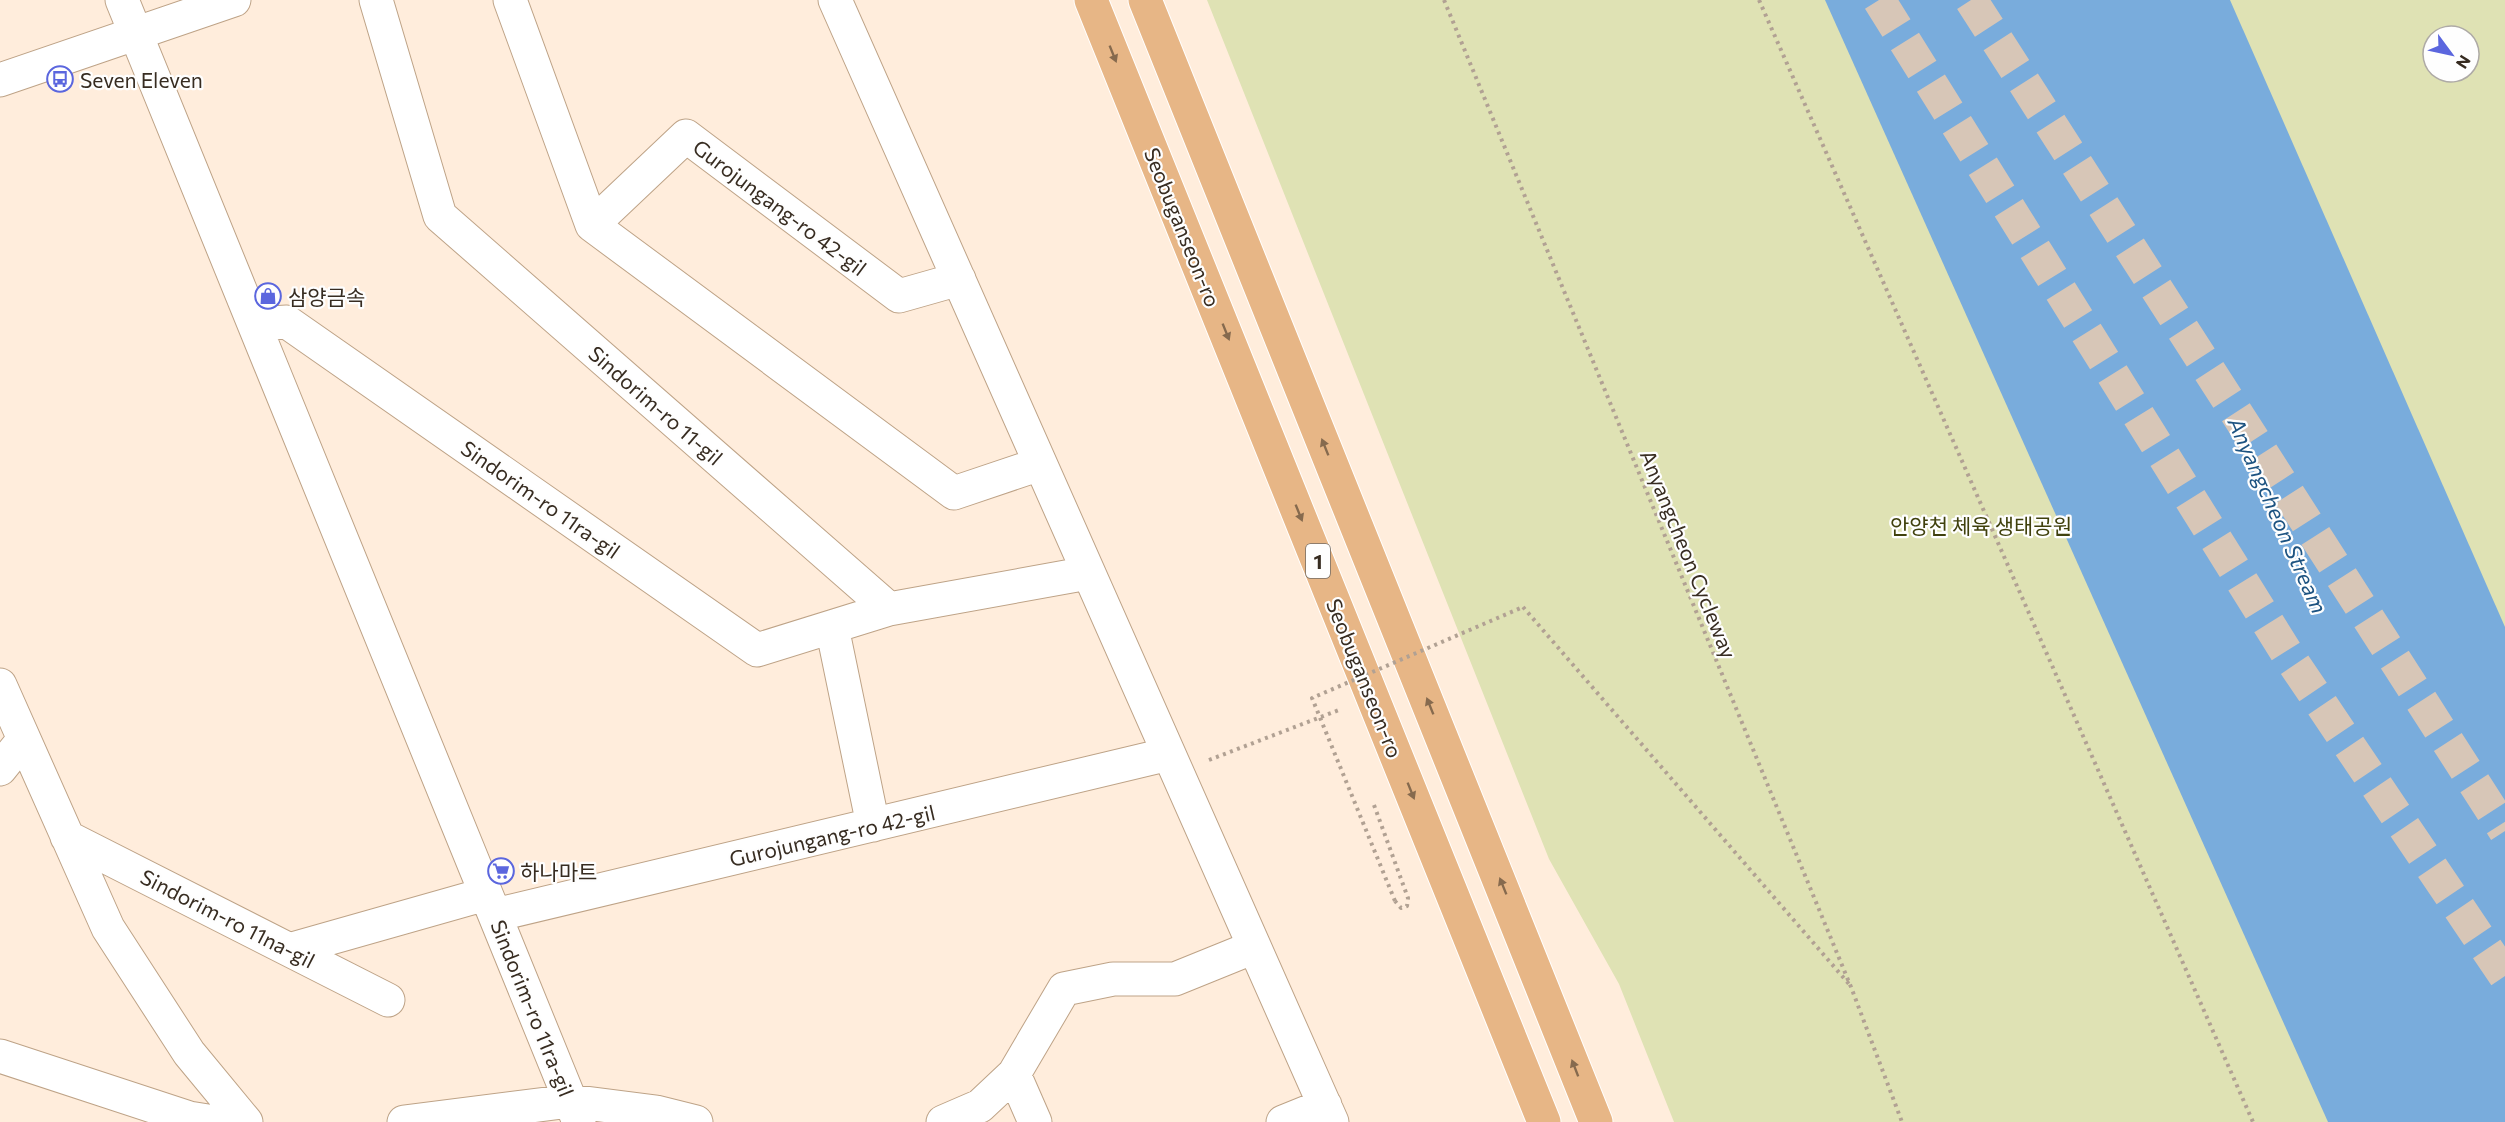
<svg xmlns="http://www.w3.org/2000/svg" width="2505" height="1122" font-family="Commissioner,'Noto Sans KR',sans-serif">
<rect width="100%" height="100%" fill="#ffeddc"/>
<path fill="#dfe2b4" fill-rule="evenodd" d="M1207,0H2505V1122H1674L1619,984L1549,859ZM2433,36H2469V72H2433Z"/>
<path fill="#79acdc" d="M1825,0H2230L2505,627V1122H2328Z"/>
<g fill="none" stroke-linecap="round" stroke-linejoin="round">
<path stroke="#d7c6b7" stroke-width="33" stroke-dasharray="33 16" stroke-linecap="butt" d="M1879,0L2288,655L2505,976
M1971,0L2505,831"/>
<g stroke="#bea387" stroke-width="35">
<path id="minor" d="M122,0L579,1122
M376,0L440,216L889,609L1088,573
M510,0L592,225L954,493L1040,464
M835,0L1332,1122
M0,80L234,0
M592,225L686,136L899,296L959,279
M255,324L287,322L757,650L889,609
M832,627L873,825
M0,685L108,928L189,1053L246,1122
M0,769L24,739
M67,837L388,1000
M495,915L1169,754
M292,949L486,894
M0,1056L189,1118L214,1122
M1014,1074L1035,1122
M404,1122L570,1101L656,1112L696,1122
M943,1122L980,1106L1014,1074L1064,989L1113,979H1175L1254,947
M1283,1122L1325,1105"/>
</g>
<g stroke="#fff" stroke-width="35">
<path id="major" d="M1091,0L1544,1122
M1145,0L1596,1122"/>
</g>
<path stroke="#b1a193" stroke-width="4" stroke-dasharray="3 4.5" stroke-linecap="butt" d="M1444,0L1851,987L1902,1122
M1759,0L2253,1122
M1523,607L1849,984
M1209,760L1339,710
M1374,805L1408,898L1407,906L1401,908L1395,901"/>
<use href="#minor" stroke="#fff" stroke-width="33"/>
<use href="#major" stroke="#e7b686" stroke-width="33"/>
<path stroke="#b1a193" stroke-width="4" stroke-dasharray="3 4.5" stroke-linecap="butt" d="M1395,901L1312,698L1523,607"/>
</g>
<defs><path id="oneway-solid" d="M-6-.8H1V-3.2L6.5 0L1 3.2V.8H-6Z" transform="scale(1.5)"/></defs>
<g fill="#866a4e">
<use href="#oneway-solid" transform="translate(1113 54) rotate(68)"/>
<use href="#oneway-solid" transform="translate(1226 332) rotate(68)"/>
<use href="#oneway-solid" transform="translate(1325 447) rotate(-112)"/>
<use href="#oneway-solid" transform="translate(1299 513) rotate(68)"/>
<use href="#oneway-solid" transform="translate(1430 706) rotate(-112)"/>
<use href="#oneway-solid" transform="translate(1411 791) rotate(68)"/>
<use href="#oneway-solid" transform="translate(1503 886) rotate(-112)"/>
<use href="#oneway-solid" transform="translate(1575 1068) rotate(-111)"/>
</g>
<defs>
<g id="bus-ring" transform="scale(1.35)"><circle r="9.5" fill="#fefefe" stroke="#5b66de" stroke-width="1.5"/><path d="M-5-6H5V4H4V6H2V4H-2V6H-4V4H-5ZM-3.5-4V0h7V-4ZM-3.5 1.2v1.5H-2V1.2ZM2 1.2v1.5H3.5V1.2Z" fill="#5b66de"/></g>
<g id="shop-ring" transform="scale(1.35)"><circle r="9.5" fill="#fefefe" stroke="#5b66de" stroke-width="1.5"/><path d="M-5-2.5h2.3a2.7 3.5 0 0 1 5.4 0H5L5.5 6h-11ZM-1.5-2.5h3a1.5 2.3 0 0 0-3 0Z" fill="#5b66de"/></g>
<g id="supermarket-ring" transform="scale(1.35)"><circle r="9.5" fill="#fefefe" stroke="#5b66de" stroke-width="1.5"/><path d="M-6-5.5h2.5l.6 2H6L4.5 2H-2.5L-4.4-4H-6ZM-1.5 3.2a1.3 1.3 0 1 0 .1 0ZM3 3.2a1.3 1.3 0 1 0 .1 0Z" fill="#5b66de"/></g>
</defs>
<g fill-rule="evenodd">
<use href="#bus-ring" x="60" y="79"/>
<use href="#shop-ring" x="268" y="296"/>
<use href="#supermarket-ring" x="501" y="871"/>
</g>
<g text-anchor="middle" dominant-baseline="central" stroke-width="4.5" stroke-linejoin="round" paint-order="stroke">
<rect fill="#fefefe" stroke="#736b63" stroke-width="1.5" x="1306" y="544" width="24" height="34" rx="4.5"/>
<g font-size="20" font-weight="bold" fill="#372c21">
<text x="1318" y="561">1</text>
</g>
<g font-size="21" fill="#372c21" stroke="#fefefe" text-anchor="start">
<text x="80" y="79">Seven Eleven</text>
<text x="288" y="296">삼양금속</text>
<text x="520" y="871">하나마트</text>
</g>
<g font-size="21" fill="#372c21" stroke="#fefefe">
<text transform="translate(780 207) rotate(37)">Gurojungang-ro 42-gil</text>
<text transform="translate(1183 227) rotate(68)">Seobuganseon-ro</text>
<text transform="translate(656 405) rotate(41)">Sindorim-ro 11-gil</text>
<text transform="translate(541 499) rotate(35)">Sindorim-ro 11ra-gil</text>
<text transform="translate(1689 554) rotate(68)">Anyangcheon Cycleway</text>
<text transform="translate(1365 678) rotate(68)">Seobuganseon-ro</text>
<text transform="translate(832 835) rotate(-13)">Gurojungang-ro 42-gil</text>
<text transform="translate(228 918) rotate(27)">Sindorim-ro 11na-gil</text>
<text transform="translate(533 1008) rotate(68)">Sindorim-ro 11ra-gil</text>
</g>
<g font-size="21" fill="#40410d" stroke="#fefefe">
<text x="1981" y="525">안양천 체육 생태공원</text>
</g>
<g font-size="22" font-style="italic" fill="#1d5381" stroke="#fefefe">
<text transform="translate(2278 515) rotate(66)">Anyangcheon Stream</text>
</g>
</g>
<g transform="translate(2451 54) rotate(123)"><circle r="28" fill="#fefefe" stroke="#aeaaa6" stroke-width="1.5"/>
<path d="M0-4.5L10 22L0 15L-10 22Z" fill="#5b66de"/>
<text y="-9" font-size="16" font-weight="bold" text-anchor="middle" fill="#372c21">N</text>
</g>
</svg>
